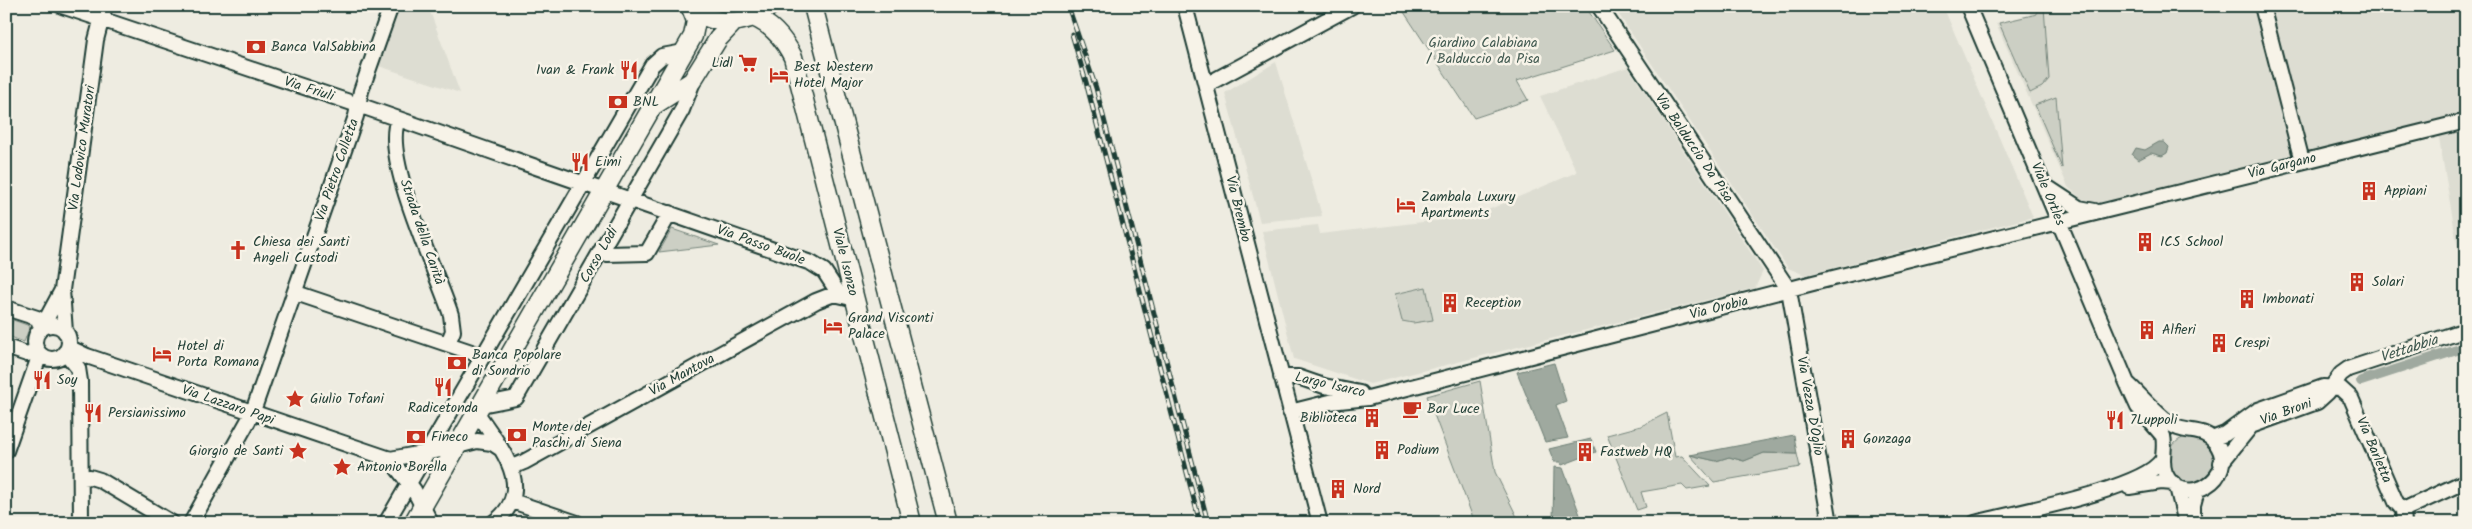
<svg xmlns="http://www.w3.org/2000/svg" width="2472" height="529" font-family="Kalam,sans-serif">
<rect width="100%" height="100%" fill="#eeece1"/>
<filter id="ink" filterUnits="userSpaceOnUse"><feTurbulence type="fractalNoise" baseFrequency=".02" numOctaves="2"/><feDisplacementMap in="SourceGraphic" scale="10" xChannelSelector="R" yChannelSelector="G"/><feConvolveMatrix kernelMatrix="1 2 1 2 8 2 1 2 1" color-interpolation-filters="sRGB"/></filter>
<g filter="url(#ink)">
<path fill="#ddddd2" d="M395,6H428L460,93L376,65Z
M1613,6H1943L2033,217L1805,275L1788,268Z
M2029,6H2466V112L2091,207L2068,187L1996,23L2030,15Z
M1276,62L1318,202L1322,216L1260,222L1225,93Z
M1628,67L1763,271L1755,288L1370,384L1294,359L1262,231L1318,225L1320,234L1440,220L1469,218L1577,172L1540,96Z
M2466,125V297L2438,132Z"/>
<path fill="#cccfc4" stroke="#76867c" d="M704,6H753L730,13Z
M1400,6H1416L1418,9L1425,6H1585L1615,50L1517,81L1528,100L1474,118Z
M2037,6L2044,7L2049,79L2042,87L2030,93L1999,23L2037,14Z
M2056,97L2062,168L2035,105Z
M672,229L719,245L659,252Z
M1426,287L1433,320L1413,323L1402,321L1395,294Z
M13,320L30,326L24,342L8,336Z
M1480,381L1495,472L1520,523H1475L1427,396Z
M1667,413L1675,457L1682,456L1710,486L1687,490L1682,485L1641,492L1646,507L1637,510L1607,435L1641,426Z
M2168 460a24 24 0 1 1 48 0a24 24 0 1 1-48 0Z
M1764,453L1797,454L1800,467L1714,482L1690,455L1716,461L1729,457L1744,461Z"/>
<path fill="#9fa99f" stroke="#6c7e74" d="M2159,142H2164L2169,147L2167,153L2162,156L2151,153L2138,160L2132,155L2136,148L2145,150Z
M1554,363L1566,401L1556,405L1568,438L1545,442L1517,372Z
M1794,435L1797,454L1764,453L1744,461L1729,457L1716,461L1690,455Z
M1591,439L1596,452L1562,465L1560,462H1554L1549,449Z
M1554,467L1563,468L1583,523H1553Z"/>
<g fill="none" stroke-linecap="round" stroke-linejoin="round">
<path stroke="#9fa99f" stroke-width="10" d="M2361,381L2466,347"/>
<g stroke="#1f3d34" stroke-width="18">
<path id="minor" d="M62,6L370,109L811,263L824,271L839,294
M1185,6L1320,523
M1599,6L1789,290L1830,523
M1968,6L2127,383L2138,407L2163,436C2166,449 2160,460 2165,473C2182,512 2241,478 2216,443C2205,429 2193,433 2178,428C2162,422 2141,395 2127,383
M2262,6L2302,161
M1206,85L1352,6
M398,120C381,157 438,274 451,315L453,331L448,343
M2044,185L2079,208L2095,211
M601,251L607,254L647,253L670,213
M296,293L483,356
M6,308L37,318L42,328
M35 342a17 17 0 1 1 34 0a17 17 0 1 1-34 0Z
M45,326L48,316L62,290
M65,332L62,290L96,40L105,6
M6,347L27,354L37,350
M68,347L87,356L390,459L446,449L477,441L492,443L501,449
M65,352L78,368L80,381L81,523
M1281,377H1298L1324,386L1360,393
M481,405L516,398L682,110L694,79
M1290,412L1330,402L1368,398L1419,385L1813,283L2466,121
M477,413C499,446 539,490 493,523
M2212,439L2225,434L2258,410L2323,387L2340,388L2351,398L2396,502L2403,510L2404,523
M6,451L40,354
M390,459L414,490L431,523
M2221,463L2251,426L2317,402L2328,392L2341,374L2348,369L2466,330
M512,467L524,462L816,301L834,294L847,297
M81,478L90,477L100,480L172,523
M2129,487L2161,482L2173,483
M2177,487L2186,523
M512,501L577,523
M2403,510L2466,481
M191,523L252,414L356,116L361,91L391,6
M386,523L652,65L662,56L684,52
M1975,523C2013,513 2142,490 2162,460
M2193,523V505L2197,490"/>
</g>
<g stroke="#1f3d34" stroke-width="21">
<path id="major" d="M689,6C713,27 746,27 770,6
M813,6L948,523
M753,17C771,24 784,39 793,57L912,523
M653,106L692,81L718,39L734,22
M413,523L693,36L696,21L691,8"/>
</g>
<use href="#minor" stroke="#f7f3e8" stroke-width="14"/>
<use href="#major" stroke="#f7f3e8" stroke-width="18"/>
<g stroke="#1f3d34" stroke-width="5">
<path id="rail" d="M1068,6L1096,88L1208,523
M1072,34L1086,82L1200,523"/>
</g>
<use href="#rail" stroke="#f7f3e8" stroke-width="3" stroke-dasharray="9" stroke-linecap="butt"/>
</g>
</g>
<defs>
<g id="bank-bare" transform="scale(1.5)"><path d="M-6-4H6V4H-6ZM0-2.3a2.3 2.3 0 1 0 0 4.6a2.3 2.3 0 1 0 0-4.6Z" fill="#c8321e" stroke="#f7f3e8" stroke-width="2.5" paint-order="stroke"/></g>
<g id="supermarket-bare" transform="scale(1.5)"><path d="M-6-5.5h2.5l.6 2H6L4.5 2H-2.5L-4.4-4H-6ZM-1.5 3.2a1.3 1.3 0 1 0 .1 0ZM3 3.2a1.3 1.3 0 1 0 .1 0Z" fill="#c8321e" stroke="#f7f3e8" stroke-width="2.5" paint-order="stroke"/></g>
<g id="restaurant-bare" transform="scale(1.5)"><path d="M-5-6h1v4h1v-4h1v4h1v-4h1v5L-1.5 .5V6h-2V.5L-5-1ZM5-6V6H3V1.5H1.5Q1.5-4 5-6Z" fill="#c8321e" stroke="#f7f3e8" stroke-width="2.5" paint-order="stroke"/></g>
<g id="hotel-bare" transform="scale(1.5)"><path d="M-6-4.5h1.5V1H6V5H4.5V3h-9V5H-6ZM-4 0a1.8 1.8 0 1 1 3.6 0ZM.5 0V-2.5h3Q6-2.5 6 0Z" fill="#c8321e" stroke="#f7f3e8" stroke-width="2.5" paint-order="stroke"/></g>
<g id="building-bare" transform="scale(1.5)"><path d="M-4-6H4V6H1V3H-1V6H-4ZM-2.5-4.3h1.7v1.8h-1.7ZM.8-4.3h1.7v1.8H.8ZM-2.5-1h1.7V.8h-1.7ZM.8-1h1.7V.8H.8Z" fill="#c8321e" stroke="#f7f3e8" stroke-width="2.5" paint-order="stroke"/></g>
<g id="church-bare" transform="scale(1.5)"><path d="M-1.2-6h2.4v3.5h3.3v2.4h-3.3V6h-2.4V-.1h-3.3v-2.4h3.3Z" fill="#c8321e" stroke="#f7f3e8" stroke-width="2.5" paint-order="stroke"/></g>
<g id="sight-bare" transform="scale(1.5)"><path d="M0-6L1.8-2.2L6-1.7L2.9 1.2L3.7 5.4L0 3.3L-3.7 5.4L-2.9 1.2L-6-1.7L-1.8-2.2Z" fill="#c8321e" stroke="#f7f3e8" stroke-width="2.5" paint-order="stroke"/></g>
<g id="cafe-bare" transform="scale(1.5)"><path d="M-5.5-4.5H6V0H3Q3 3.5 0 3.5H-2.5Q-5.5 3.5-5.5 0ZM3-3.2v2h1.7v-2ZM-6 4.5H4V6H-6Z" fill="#c8321e" stroke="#f7f3e8" stroke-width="2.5" paint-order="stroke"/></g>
</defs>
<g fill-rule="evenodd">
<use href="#bank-bare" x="256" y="47"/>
<use href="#supermarket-bare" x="748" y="63"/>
<use href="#restaurant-bare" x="629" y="70"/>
<use href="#hotel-bare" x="779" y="75"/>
<use href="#bank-bare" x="618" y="102"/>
<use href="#restaurant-bare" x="580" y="162"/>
<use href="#building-bare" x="2369" y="191"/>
<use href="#hotel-bare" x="1406" y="205"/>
<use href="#building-bare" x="2145" y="242"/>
<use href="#church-bare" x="238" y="250"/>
<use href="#building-bare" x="2357" y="282"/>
<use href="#building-bare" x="2247" y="299"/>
<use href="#building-bare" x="1450" y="303"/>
<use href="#hotel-bare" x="833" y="326"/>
<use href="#building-bare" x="2147" y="330"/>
<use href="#building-bare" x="2219" y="343"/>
<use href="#hotel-bare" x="162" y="354"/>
<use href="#bank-bare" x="457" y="363"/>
<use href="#restaurant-bare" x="42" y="380"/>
<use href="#restaurant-bare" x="443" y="387"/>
<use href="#sight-bare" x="295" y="399"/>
<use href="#cafe-bare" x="1412" y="409"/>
<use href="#restaurant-bare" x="93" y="413"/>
<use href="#building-bare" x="1372" y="418"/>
<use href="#restaurant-bare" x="2115" y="420"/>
<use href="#bank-bare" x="517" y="435"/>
<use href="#bank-bare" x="416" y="437"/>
<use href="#building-bare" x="1848" y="439"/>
<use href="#building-bare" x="1382" y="450"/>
<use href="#sight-bare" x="298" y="451"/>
<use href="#building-bare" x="1585" y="452"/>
<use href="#sight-bare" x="342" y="467"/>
<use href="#building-bare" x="1338" y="489"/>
</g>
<g text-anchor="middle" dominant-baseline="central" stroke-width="5" stroke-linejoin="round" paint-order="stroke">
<g font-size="14" fill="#425a51" stroke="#f7f3e8">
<text x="1483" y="43">Giardino Calabiana<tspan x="1483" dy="16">/ Balduccio da Pisa</tspan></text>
</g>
<g font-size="14" fill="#1f3d34" stroke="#f7f3e8" text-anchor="start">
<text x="271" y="47">Banca ValSabbina</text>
<text x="733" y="63" text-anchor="end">Lidl</text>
<text x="794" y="67">Best Western<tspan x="794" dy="16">Hotel Major</tspan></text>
<text x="614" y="70" text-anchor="end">Ivan &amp; Frank</text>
<text x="633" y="102">BNL</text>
<text x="595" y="162">Eimi</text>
<text x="2384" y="191">Appiani</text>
<text x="1421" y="197">Zambala Luxury<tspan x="1421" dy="16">Apartments</tspan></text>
<text x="253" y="242">Chiesa dei Santi<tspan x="253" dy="16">Angeli Custodi</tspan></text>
<text x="2160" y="242">ICS School</text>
<text x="2372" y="282">Solari</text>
<text x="2262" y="299">Imbonati</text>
<text x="1465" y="303">Reception</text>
<text x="848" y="318">Grand Visconti<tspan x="848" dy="16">Palace</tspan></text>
<text x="2162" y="330">Alfieri</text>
<text x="2234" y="343">Crespi</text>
<text x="177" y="346">Hotel di<tspan x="177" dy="16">Porta Romana</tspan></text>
<text x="472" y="355">Banca Popolare<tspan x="472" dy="16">di Sondrio</tspan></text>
<text x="57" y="380">Soy</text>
<text x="310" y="399">Giulio Tofani</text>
<text x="443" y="408" text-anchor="middle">Radicetonda</text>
<text x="1427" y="409">Bar Luce</text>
<text x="108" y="413">Persianissimo</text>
<text x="1357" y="418" text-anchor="end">Biblioteca</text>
<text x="2130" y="420">7Luppoli</text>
<text x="532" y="427">Monte dei<tspan x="532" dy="16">Paschi di Siena</tspan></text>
<text x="431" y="437">Fineco</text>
<text x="1863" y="439">Gonzaga</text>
<text x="1397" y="450">Podium</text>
<text x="283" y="451" text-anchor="end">Giorgio de Santi</text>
<text x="1600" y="452">Fastweb HQ</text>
<text x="357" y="467">Antonio Borella</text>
<text x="1353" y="489">Nord</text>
</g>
<g font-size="14" fill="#1f3d34" stroke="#f7f3e8">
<text transform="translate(309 89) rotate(18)">Via Friuli</text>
<text transform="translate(82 148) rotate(-82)">Via Lodovico Muratori</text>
<text transform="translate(1694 148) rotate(56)">Via Balduccio Da Pisa</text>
<text transform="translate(2282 166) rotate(-14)">Via Gargano</text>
<text transform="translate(337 170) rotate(-71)">Via Pietro Colletta</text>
<text transform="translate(2048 194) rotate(67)">Viale Ortles</text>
<text transform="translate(1238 209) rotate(76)">Via Brembo</text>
<text transform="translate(422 232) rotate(71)">Strada della Carità</text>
<text transform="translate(761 245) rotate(20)">Via Passo Buole</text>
<text transform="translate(599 255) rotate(-60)">Corso Lodi</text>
<text transform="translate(845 262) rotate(76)">Viale Isonzo</text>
<text transform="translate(1719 308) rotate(-14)">Via Orobia</text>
<text transform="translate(682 375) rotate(-29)">Via Mantova</text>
<text transform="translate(1330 385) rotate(13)">Largo Isarco</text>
<text transform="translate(228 405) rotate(19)">Via Lazzaro Papi</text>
<text transform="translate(1810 406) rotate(80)">Via Vezza D'Oglio</text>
<text transform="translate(2286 412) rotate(-20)">Via Broni</text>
<text transform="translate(2374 450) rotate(67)">Via Barletta</text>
</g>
<g font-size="15" font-style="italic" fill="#3f584f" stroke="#f7f3e8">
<text transform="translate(2409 349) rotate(-18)">Vettabbia</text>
</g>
</g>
<rect width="2472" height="529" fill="none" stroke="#f7f3e8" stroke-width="25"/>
<rect x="12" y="12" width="2447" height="504" fill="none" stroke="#1f3d34" stroke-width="2" filter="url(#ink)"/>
</svg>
